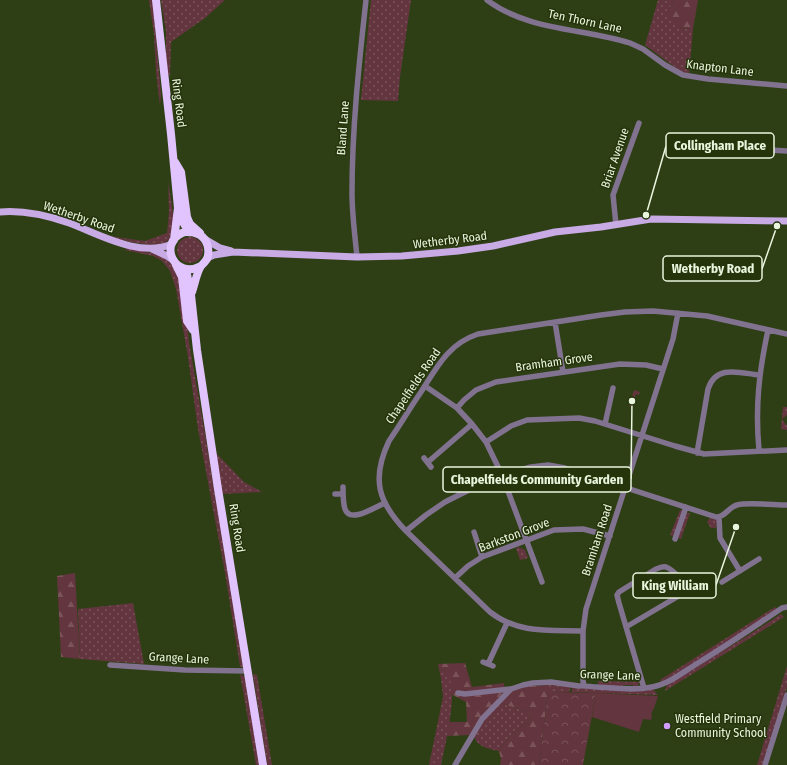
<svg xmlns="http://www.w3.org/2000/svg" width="787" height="765" font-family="'Fira Sans Condensed',sans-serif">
<defs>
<pattern id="grass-dots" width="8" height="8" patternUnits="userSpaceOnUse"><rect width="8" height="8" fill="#63353e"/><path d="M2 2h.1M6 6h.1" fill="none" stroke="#7a5359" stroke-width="1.8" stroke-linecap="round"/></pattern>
<pattern id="forest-firs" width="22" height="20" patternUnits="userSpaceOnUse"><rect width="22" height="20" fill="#63353e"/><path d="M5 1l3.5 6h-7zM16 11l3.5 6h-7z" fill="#7a5359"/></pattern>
<pattern id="park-crowns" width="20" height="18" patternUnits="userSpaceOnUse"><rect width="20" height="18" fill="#63353e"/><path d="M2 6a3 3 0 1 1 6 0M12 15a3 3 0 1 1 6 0" fill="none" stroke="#7a5359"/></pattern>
</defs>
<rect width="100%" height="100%" fill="#2e3f16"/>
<path fill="url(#grass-dots)" d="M149,0H153V4L161,94L160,106L156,72L154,35Z
M161,0H225L205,18L171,42L170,77L166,68V31Z
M371,0H411L400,77L398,101L361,100Z
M658,0H672L673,2L666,13L680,28L693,29L689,74L680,71L645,45Z
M168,181C170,197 177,221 171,236C165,254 120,239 107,236L145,241L167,233L169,212Z
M177 250a13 13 0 1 1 26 0a13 13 0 1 1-26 0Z
M127,248C144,251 164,253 175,268C186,283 187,328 190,348C209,454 226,560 243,667H240L225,573L198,429L188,357L176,289L170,271L162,261L153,256L125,250Z
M783,407H787V415L782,419L787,426V430L781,429Z
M216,453L244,482L262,492L222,494Z
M680,510L683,511L673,536L670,535Z
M686,513H690L681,539L678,538Z
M710,518L717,520L716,528H711L707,522Z
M519,547L525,550L528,558L520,560L516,548Z
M133,603L144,664L80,659L78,609Z
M775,607L777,609C739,634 702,662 661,682L660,680Z
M781,614L784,617L665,691L667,685C705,661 744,639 781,614Z
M787,666V687L763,765H757Z
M439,669C442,670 445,671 448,673C459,686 445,748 441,765H429L443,697L441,678Z
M240,674L245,677L260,765H256Z
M253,674L257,675L272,765H267Z
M598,681L640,682L637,686L635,687L633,685H623L621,687L598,685Z
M548,684L571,687L569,692H548Z
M573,687L652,688L658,695L571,692Z
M500,703L525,711L531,715L528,723C516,728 506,740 499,751C489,749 475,746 474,735L488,715Z"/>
<path fill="url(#forest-firs)" d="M672,0H698L693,29C679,29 672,26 666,13L673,2Z
M75,573L80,659L61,657L57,576Z
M465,663L472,687L504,683L505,691L476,724L470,735L447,736L449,722H467L466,702L451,694C451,683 452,672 439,669L438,664Z
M548,685V692L539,765H500L501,759L499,751C506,740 516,728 528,723L531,715L525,711L500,703L511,691L529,686Z"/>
<path fill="url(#park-crowns)" d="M548,692L596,693L583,765H539Z"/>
<path fill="#63353e" d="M634,390L640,392L639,395L636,394L632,407L629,406Z
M596,693L658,696L654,708L651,714L652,716L651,720L643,719L639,732L592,717Z"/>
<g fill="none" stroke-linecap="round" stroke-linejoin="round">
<path stroke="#81728f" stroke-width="5.5" d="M487,0C528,31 583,28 630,43L643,49L665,65L683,75L708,79L787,86
M682,145L787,151
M616,225L613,195L639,123
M357,257C355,236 352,214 352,193C352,128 359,64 366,0
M555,322L563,372
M425,386L457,408L472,424L486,442L502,475L542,582
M457,408L464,400L476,390L496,382L620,364L646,365L663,369
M605,424L613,388
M486,442L511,426L527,420L579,418L595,421L675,446L704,454L787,450
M759,450C755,407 759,372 768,330
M697,453L708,389C716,364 740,373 759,375
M424,458L431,467
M428,462L472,424
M343,487C343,494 343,503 345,509C350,524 375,507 385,503
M335,494H343
M719,517L720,538L740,571
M406,531L426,515L445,502L485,482L502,475L531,467L548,465L565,468L716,517C724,518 729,507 737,505C747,502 775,505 787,505
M474,532L482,557
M675,539L686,507
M455,578L468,566L482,557L554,530L583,529L610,536
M722,582L759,559
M626,627L682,594L686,589C685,582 672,569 666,567C662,566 659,568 656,569L619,592L617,595L619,603L644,688
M583,631C550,630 518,634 490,612L406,531C378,502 371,479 389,441C400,425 410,408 421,392C437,367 448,344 478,334L601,315L625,312L653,311L707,316L787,334
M483,662L493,666
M488,664L507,623
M110,665L185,670L248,671
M584,685L583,681V631L586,609L673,339L678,313
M458,693L465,694L511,689L523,685L533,683L551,682L579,686C585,685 591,687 597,687C615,688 634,691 652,687C669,684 683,672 698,663C726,646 754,627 782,608L787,607
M455,765L482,719L511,689
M765,765L787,695"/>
<path stroke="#c8aae5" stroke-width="7" d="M0,212C24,210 46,215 69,223C99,234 139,258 172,244
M203,238L220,248L231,251
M152,249L167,256L173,260
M207,258L214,255L233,252L357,257L402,256L458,251L493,246L555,232L601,227L651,219L787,221"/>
<path stroke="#e1c4fd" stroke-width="8" d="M156,0L171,134L178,208L174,240
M175,162L181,172L187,217L190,224L200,233
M179,211L184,224L189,232
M176,265L182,277L187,321L193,330
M186,269L191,295L197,350L218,489L263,765
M192,292C195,284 196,274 201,266C203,264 205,262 207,259C210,251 208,240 200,235C194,232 187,231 182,233C158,244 175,280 201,266"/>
</g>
<circle fill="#d19dfe" stroke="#25340b" stroke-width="1.5" cx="667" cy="726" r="4"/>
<g text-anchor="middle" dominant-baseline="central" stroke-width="3" stroke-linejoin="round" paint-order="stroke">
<g font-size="12" fill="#eaf5dd" stroke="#25340b">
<text transform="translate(585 21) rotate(12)">Ten Thorn Lane</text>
<text transform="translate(720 68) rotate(7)">Knapton Lane</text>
<text transform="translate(179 103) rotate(83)">Ring Road</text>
<text transform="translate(343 128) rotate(-86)">Bland Lane</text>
<text transform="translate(615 158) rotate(-71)">Briar Avenue</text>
<text transform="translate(79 217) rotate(19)">Wetherby Road</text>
<text transform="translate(450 240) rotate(-7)">Wetherby Road</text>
<text transform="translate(554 362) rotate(-8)">Bramham Grove</text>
<text transform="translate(413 386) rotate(-56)">Chapelfields Road</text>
<text transform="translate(237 528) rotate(81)">Ring Road</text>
<text transform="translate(514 535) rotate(-21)">Barkston Grove</text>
<text transform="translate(597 540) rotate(-72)">Bramham Road</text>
<text transform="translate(179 658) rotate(3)">Grange Lane</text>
<text transform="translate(610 675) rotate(2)">Grange Lane</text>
</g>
<g font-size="12" fill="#eaf5dd" stroke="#25340b" text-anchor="start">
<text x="675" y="719">Westfield Primary<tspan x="675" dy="14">Community School</tspan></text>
</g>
</g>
<path fill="none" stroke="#eaf5dd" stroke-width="1.5" d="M646 215L666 146M777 226L762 269M632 401L631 479M736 527L716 585"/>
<g fill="#eaf5dd" stroke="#25340b" stroke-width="1.5">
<circle cx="646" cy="215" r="4"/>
<circle cx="777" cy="226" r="4"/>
<circle cx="632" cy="401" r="4"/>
<circle cx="736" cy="527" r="4"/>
</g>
<g fill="#25340b" stroke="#eaf5dd" stroke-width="1.5">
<rect x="666" y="133" width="108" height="25" rx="4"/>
<rect x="663" y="256" width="99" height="25" rx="4"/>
<rect x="443" y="467" width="188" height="25" rx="4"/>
<rect x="633" y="573" width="83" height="25" rx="4"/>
</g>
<g font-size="13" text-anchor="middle" font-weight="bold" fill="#eaf5dd">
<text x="720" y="150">Collingham Place</text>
<text x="713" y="273">Wetherby Road</text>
<text x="537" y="484">Chapelfields Community Garden</text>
<text x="675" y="590">King William</text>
</g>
</svg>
